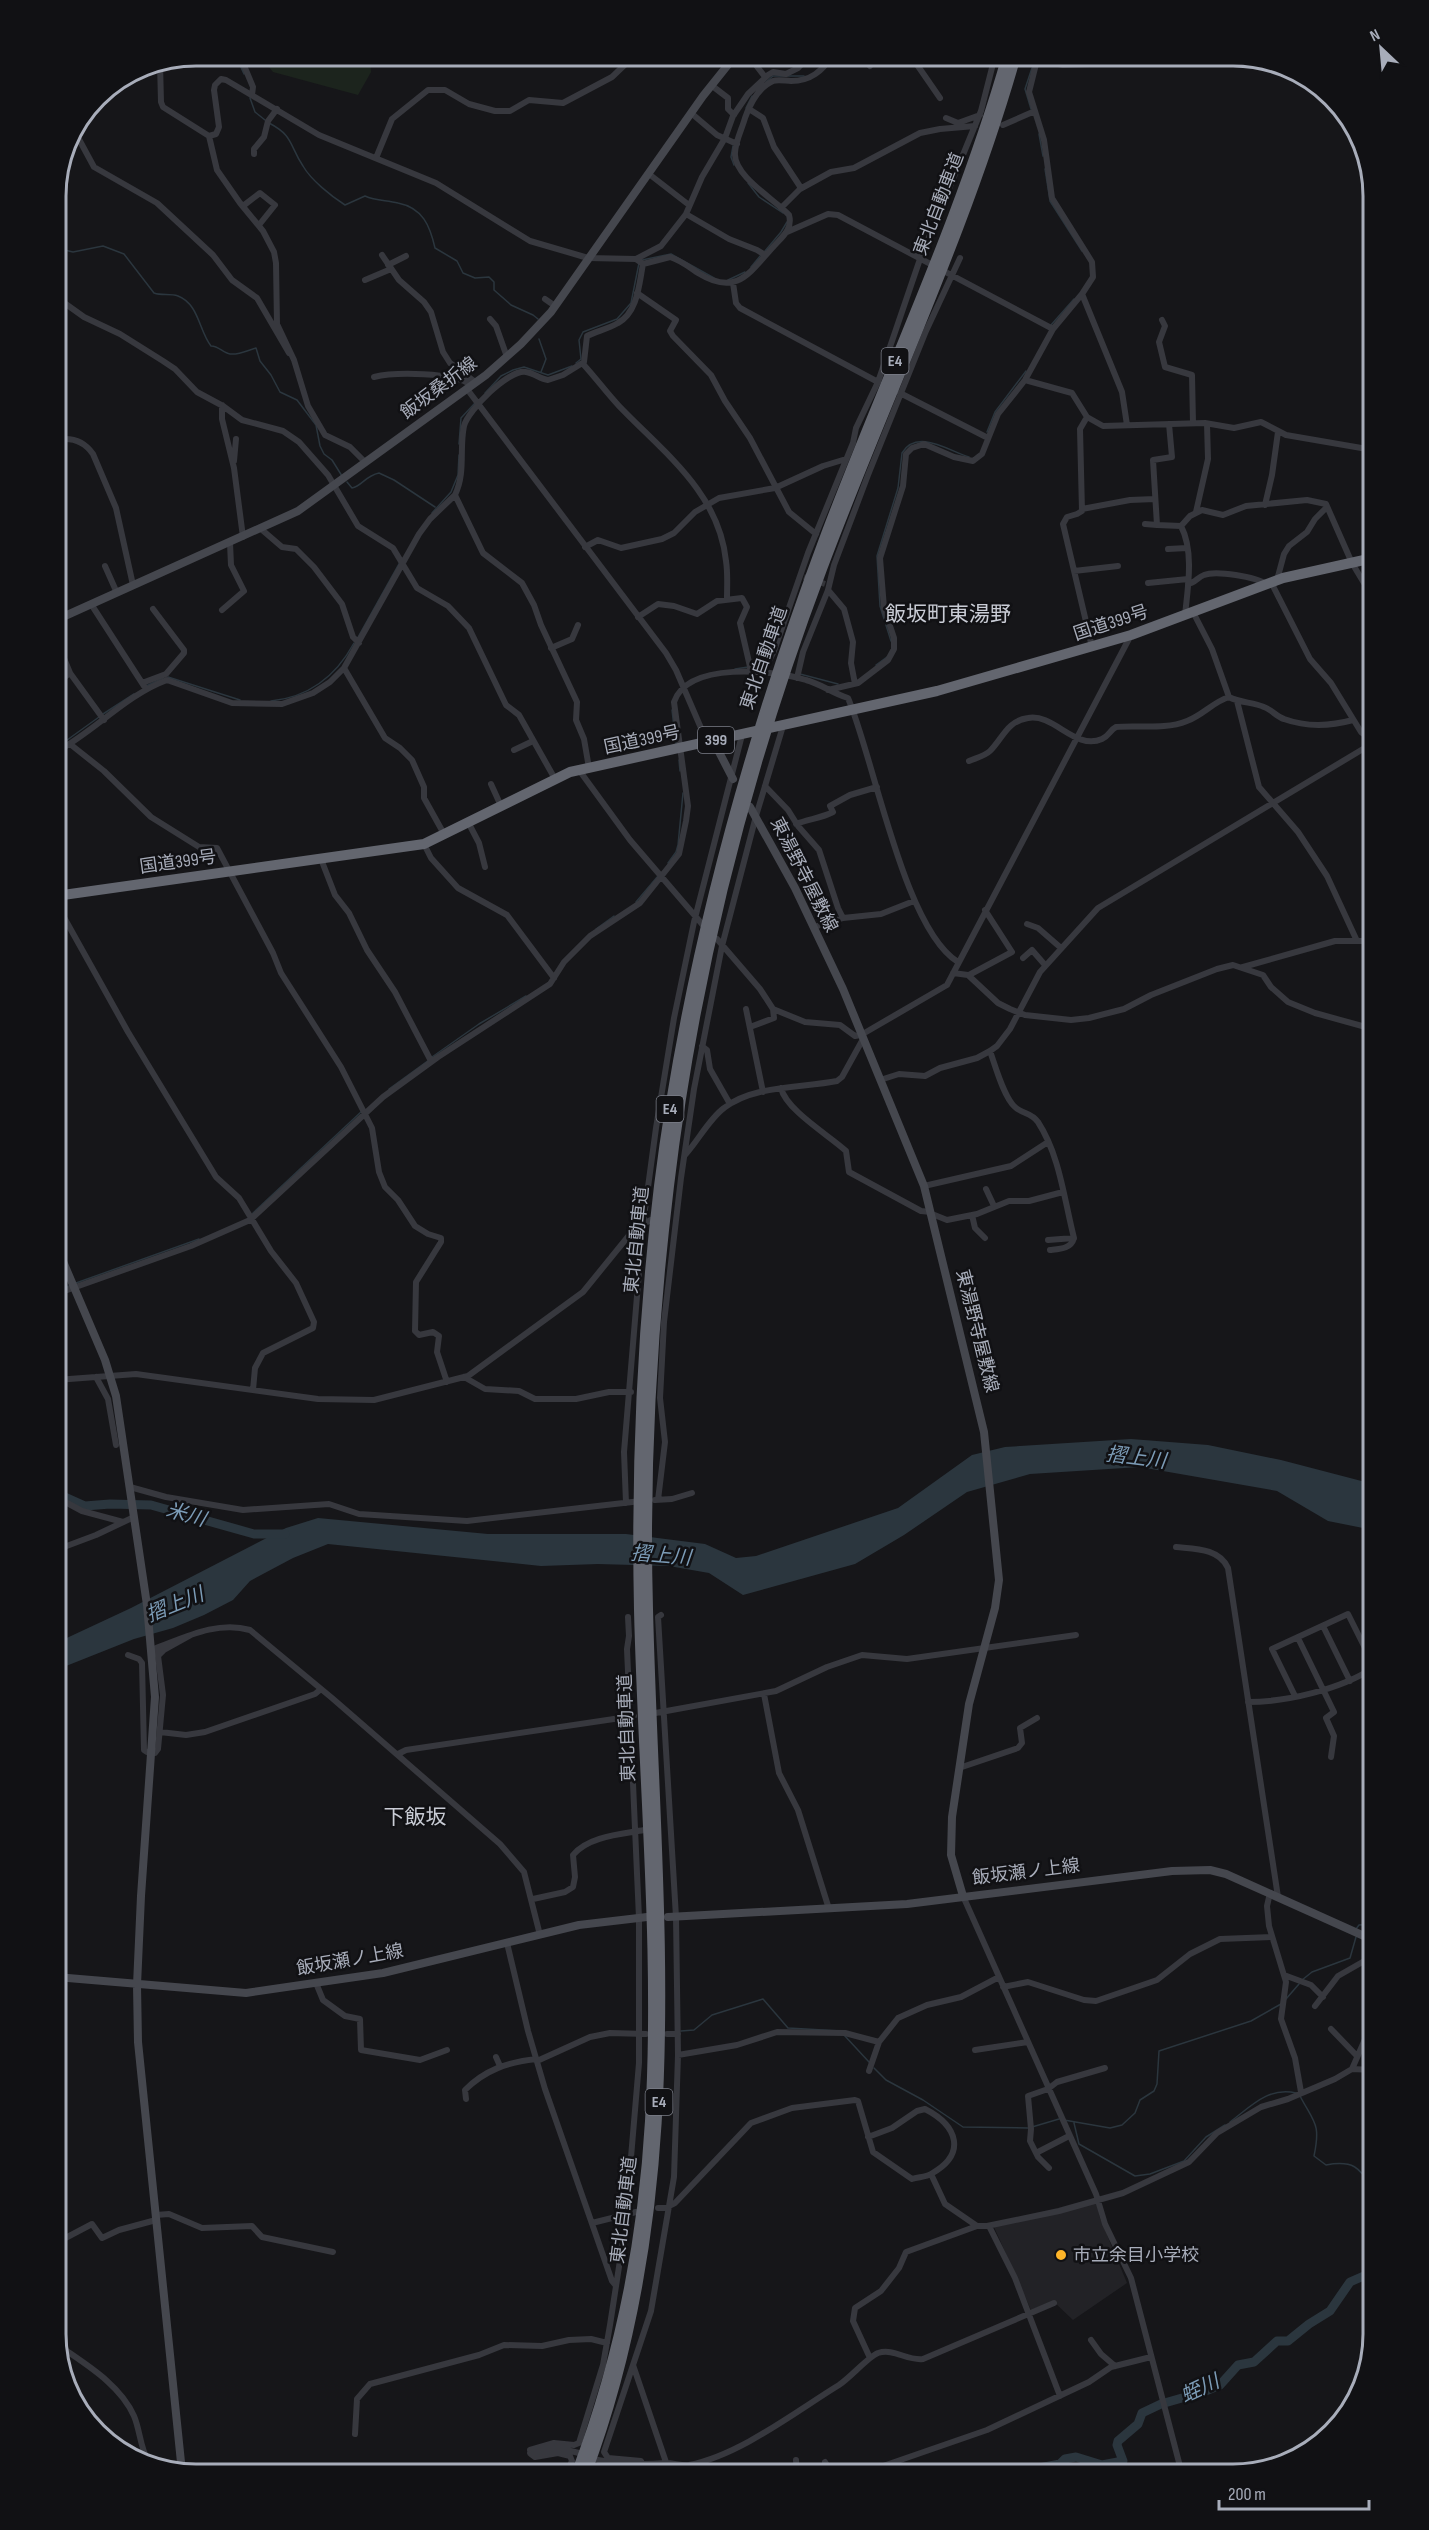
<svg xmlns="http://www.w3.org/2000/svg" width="1429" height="2530" font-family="'Sofia Sans Condensed','Noto Sans JP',sans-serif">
<rect width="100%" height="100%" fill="#161619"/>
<path fill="#222226" d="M1096,2202L1100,2218L1127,2283L1073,2320L1053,2301L1031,2310L994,2227Z"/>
<path fill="#1c241d" d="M260,56H370L371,72L358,95L273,72Z"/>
<path fill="#2b363e" d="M1131,1439L1208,1445L1281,1460L1373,1484V1530L1328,1521L1277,1491L1140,1467L1030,1474L967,1492L904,1535L855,1564L743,1595L709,1573L669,1566L598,1564L541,1566L328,1544L293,1558L250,1581L233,1600L204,1615L173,1628L134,1639L56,1670V1643L131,1608L286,1528L318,1518L488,1534H626L705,1544L736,1558L756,1556L898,1508L972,1455L1005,1447Z"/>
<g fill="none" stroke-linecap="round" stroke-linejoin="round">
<path stroke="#2b363e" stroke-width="1.5" d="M236,56L244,74
M1278,68L1280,71H1286
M766,82L773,76H804
M250,98L255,112L265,120
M746,108L752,96
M1031,109L1025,89L1032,68
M269,123C294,136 289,145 303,166C311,180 331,196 345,205L365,196C376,201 387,200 398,203C423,208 430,226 435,248L457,261L463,273L475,278L489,277L494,282V290L511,305L533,315L538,319
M1039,134L1043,156
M733,146L731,157L734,165
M1045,169L1050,201L1082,251
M748,183L759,197L783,213
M56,248L73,252L103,246L124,254L154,293C162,296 170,293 178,296C199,304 199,331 211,346C219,346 223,353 230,354C240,355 248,350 256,348L260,361L271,375L280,392L297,400L316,425L320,446L324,454L332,460L342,476
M765,251L781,232L787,222
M642,260L671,254L714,278
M751,267L761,255
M728,280L745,272
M1051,325L1074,299
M539,339L546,359L541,372
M576,363L581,359L579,340L583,332L617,319L631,303L639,263
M485,393L501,376L513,370L524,367L548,375L572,366
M987,432L995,412L1026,371
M459,444L461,418L475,403
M347,482L352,488C362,486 365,476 379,473L394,480L435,507
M432,513L451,492L458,475L459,455
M357,639L400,562
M891,641L880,606L877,556L898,488L902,453C917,428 949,451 969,457
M876,665L887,657
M752,667H763
M735,669L748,667
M800,674L838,684
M168,677L240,700
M146,686L163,678
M271,701C310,697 336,676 354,643
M672,710L676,744
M103,714L134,694
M56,748L99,717
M679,760L680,771
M668,863L676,852L678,845L683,793
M636,902L658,876
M596,929L614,916
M432,1057L479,1024L526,996
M389,1089L429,1060
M252,1214L362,1111
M76,1283L199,1239
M56,1291L69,1286
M1356,1929L1359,1925L1373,1924
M1302,1980L1312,1972L1350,1958L1356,1937
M1286,1999L1299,1984
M681,2031L694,2030L712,2015L763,1999L788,2028L841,2031
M844,2035L869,2062
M874,2068L886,2080L923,2100L963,2127L1028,2128
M1300,2096C1314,2123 1321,2123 1314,2156L1326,2165C1353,2160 1359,2167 1373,2188
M1064,2120L1110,2128L1122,2125L1135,2113L1140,2100L1154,2091L1157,2084L1159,2051L1251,2021L1281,2004
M1230,2122C1250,2107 1269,2086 1296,2093
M1074,2123L1079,2144L1135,2176L1150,2174L1184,2161L1206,2137L1225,2125
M1032,2127L1059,2119
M1123,2461L1128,2474"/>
<path stroke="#2b363e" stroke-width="9" d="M56,1493L85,1506L110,1504L151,1505L254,1534H285
M1032,2474L1039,2468L1060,2464L1065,2459L1076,2457L1102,2465L1123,2461L1117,2445L1118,2441L1138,2424L1142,2413L1161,2404L1203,2392L1220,2385L1238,2365L1254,2362L1277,2341H1288L1309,2324L1330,2311L1350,2282L1366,2275L1373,2268"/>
<path stroke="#333439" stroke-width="6" stroke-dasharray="6 3" stroke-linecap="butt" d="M804,577L825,584"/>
<path stroke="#37383e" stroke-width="6" d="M240,56L253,87L252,95
M617,56L624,65
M749,56L765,77
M789,56L798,68
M861,56L870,66
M911,56L940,98
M1028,57L1063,65L1248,58
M160,63L161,102L163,107L209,136L217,170L240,203L263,231L274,252L276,263L277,324L294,360L308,406L325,435L350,447L365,462
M711,85L728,98V109L734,115
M749,109L763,118L774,147L801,188
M691,113L717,135L737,144
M946,118L958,123L980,115
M1003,125L1035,111
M74,130L94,167L157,203L213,255L232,280L257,298L289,353
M209,136L216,134L219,127L214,90L215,85L221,79L226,80L319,135L436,183L530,241L588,258L636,259L643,264
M254,154V149L264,137L268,121L277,109
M376,158L392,119L428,90H445L469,104L495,111H510L529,100L563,103L612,77L634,56
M649,174L689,205
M243,206L260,193L275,205L259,225
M781,208L800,189L831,172L854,168L920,133L940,129L975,126
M686,214L729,239L757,250L765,255
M787,232L828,214L838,215L1053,329
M382,255L399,280L424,302L431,312L443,352L450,363L475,382
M636,259L661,246L686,214L702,177L725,138L733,116L748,94L768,75L773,72L786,74L798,68L810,56
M643,264L670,257C680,260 689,267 698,273C737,297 749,273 774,246C782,237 793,229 789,215C777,201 733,176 735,153C735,142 742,129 745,118C750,104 759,87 773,81C778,79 786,81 791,81C811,81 822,71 832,56
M388,265L406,256
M365,280L391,269
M733,283L736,303L740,308L878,382
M637,293L676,320L670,331L673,336L711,375L725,401L750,438L789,512L816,534
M1082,294L1122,392L1127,425
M56,297L84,317L120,334L163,361L175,369L197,392L223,406L242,420L283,431L299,442L328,475L358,526L393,548L417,588L448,606L469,628L506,705L519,715L555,779
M545,299L555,306
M490,319L496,326L507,357
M1162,320L1165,326L1159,342L1165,367L1192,375L1193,423
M583,364C595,377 606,392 619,406C663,452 719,492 726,561C728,574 727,586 727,598
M374,377C394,372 454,372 471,385
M1025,380L1072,393L1087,417L1103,426L1205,423L1234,428L1261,422L1286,435L1373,450
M467,389L666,653L676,670L707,742
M900,393L988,438
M222,405V419L234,468L243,537
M1087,417L1080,429L1082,511L1077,514L1067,517L1063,524L1092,647
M1169,424L1172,457L1153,460L1157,525L1181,526C1194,551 1188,587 1185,615
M56,440C71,437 84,441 93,454L116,508L133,585
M234,461L236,439
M1265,505L1272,475L1278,432
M1082,509L1130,500L1155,499
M1196,512L1208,459L1207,424
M1145,524L1157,525
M1181,526L1190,516L1202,510L1223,515L1246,506L1307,500L1326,504L1352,563L1373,598
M261,529L282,547L296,549L314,567L342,604L353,637L359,643
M585,547L598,540L621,548L662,539L674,533L695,512L719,498L775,488L823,466L846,459
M1168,549L1187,548
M105,566L117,593
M1074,571L1118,566
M1277,580L1284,554L1289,546L1307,532L1315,519L1327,507
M1271,582L1310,659L1331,683L1361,732L1373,741
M1148,583L1188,579
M1188,584C1195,583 1198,577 1204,575C1216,570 1256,577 1266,584
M828,590L844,609L853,642L851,663L855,684
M91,604L144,686
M222,610L244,591L231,565L230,543
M1193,612L1212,649L1229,697
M638,617L658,604L674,606L697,614L717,601L742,598L747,607L740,623L751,671
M56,639L70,673L104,720
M551,648L572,639L578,625
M344,668L385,738L400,748L412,760L424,787V798L444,834
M763,672L774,651L808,553L853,443L856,428L878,382L920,259L981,111L995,56
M797,678L803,652L828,590L834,565L868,475L926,331L960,258
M142,683L166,674L184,653V650L153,609
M56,684L70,673
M828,690L858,683L888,660L894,649V638L884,608L880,558L903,486L906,454L912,448L924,444L954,457L973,461L982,454L998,414L1025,380L1053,329L1082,294L1093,277L1092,262L1052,198L1044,140L1029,92L1038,56
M1237,701L1259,787L1298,832L1327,876L1357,941
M70,744L104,771L151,817L199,847L217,848L273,953L281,973L341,1067L372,1128L379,1172L385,1187L398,1200L415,1226L428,1234L441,1238V1242L416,1282L415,1331L419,1335L433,1332L439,1336L437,1352L447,1382
M514,750L533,741
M56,752C95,731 126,695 167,680L232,703L282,704L313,693L330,682L344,668L419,534L430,519L455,495
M969,761C976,758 985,756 990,751C1003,738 1007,721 1028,718C1054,713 1075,751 1102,739C1109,736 1110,730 1116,727C1139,725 1165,730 1187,721C1203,715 1213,702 1229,697C1240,703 1253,702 1264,707C1272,710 1277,717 1284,719C1306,727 1331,726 1353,720
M589,768L584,739L576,720L577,702L541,625L534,605L522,583L483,553L455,495C466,472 459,450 464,426C468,410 509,369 526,372C534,373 540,379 548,380L563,375L584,362L587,336C597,331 608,329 618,323C638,312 639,284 643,264
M579,770L630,840L702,924
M491,784L501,806
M765,786L788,810L798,826L819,850L838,908L843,918
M468,822L479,843L485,867
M796,824C809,819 822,818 833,812L830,806L850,795L877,787
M424,844L431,858L458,888L507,915L554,978
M321,859L335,895L349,913L367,950L395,992L431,1061
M56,903L128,1032L216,1177L239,1198L271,1251L296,1283L314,1322L313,1328L263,1353L255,1368L253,1390
M1027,924L1038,928L1061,948
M814,927L843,918L881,914L914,901
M717,939L760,989L773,1009L805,1022L840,1025L855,1036L861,1035L947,985L1131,635
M1023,958L1032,950L1045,965
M1243,967L1335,941H1362L1373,938
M953,973L968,975L998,1003L1010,1009L1025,1015L1071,1020L1089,1018L1124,1009L1151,995L1217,969L1233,965L1263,975L1271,987L1288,1002L1315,1013L1373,1029
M969,975L1012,952L985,910
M746,1009L763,1092
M750,1027L774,1018L773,1009
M702,1046L707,1050L710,1069L730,1104
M990,1051C995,1065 1004,1098 1015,1107C1022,1114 1031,1112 1038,1122C1060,1156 1064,1199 1074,1238C1071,1249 1060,1249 1050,1250
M880,1080L899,1074L925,1076L940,1068L977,1058L990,1051L997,1046L1010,1029L1040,972L1098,908L1373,743
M781,1088C786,1110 830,1136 846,1151L849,1172L921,1211L931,1212
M685,1155C698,1141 709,1119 724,1108C753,1085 802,1088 837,1081L842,1077L863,1039
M924,1186L1011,1166L1048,1142
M986,1189L994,1206
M932,1214L947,1220L977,1214L1009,1201H1029L1063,1192
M972,1215L975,1228L985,1238
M1048,1240L1074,1238
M56,1294L191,1246L250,1220L383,1097L438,1057L550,984L564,962L590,936L640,903L679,854L686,821L688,806L674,702C688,661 774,670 806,680C821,684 832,693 848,698C874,759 904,929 958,962
M96,1377L108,1399L116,1445
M464,1377L485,1389L519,1391L535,1399H576L609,1392H631
M56,1380L136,1374L318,1399L374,1400L468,1376L583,1292L635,1228L651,1220
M130,1487L166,1497L243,1510L329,1504L359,1514L467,1521L641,1501
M56,1497L82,1511L123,1522
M655,1500L672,1499L692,1493
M658,1500L665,1442L660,1398L664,1322L681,1178L694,1089L722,946L756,816L783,726
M626,1503L624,1452L643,1224L656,1128L674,1018L694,922L742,735
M1176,1547C1194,1549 1219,1548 1228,1568L1278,1897
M56,1550L96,1535L134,1517
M1373,1603L1365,1586L1366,1577L1373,1576
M1323,1626L1350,1681
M1298,1638L1334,1712L1326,1718L1334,1736L1331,1757
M151,1650C182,1639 216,1620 250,1630L332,1698L500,1844L524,1872L540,1935
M128,1655L139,1659L142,1663L144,1750L147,1752L155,1753L158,1749L163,1695L157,1648
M159,1655L164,1650L191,1635
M764,1694L779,1773L798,1810L829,1909
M1295,1696L1272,1649L1348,1614L1373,1664
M1248,1702C1287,1702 1341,1689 1373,1668
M650,1714L776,1691L827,1667L862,1655L907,1659L1076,1635
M160,1732L186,1735L205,1732L315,1694L321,1689
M398,1754L406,1750L634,1716
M959,1768L1018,1748L1022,1743L1020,1728L1037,1718
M1270,1893L1267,1906L1269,1926L1286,1982L1281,2019L1295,2058L1301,2092
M963,1896L1096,2194L1105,2224L1131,2278L1182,2474
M533,1899L565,1892L573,1887L575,1877L573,1855C588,1836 623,1834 644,1830
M507,1943L528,2031L545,2089L612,2281L616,2286
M1284,1975L1311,1985L1323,1997
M316,1983L323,2000L345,2016L360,2019L361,2050L420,2060L447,2050
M1003,1987L1028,1982L1084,2000L1096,2001L1157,1980L1190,1954L1220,1939L1272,1937
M1315,2006L1338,1976L1373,1956
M1331,2029L1357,2056
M667,2034H678
M975,2050L1028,2042
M678,2055L737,2045L777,2032L845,2033L879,2042
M496,2057L500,2066
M537,2061L590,2037L610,2033L646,2034
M1352,2069L1373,2021
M869,2071L879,2042L898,2018L927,2005L961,1997L999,1977
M466,2099L465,2090C485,2070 508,2062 536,2059
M1036,2153L1069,2136
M1049,2168L1038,2157L1030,2141L1031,2129L1028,2096L1048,2089L1057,2082L1105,2068
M931,2174L945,2204L977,2226H987L1059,2211L1123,2193L1189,2162L1217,2133L1261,2107L1288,2099L1335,2079L1352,2069L1373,2070
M669,2206L675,2203L751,2123L792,2108L855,2100L858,2101L873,2152L912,2179C918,2177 926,2177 931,2174C967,2154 958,2126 925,2109L917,2111L892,2128L868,2137
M658,2208H668
M156,2215L169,2214L202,2228L252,2226L262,2237L333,2252
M592,2223L636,2212
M989,2226L1015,2278L1060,2396
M56,2243L92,2224L102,2238L119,2230L156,2220
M1091,2340L1101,2354L1115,2366
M58,2345C85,2364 120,2384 134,2416C140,2430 140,2447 148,2461
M870,2358L853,2321L855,2308L881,2291L899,2268L906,2252L977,2226
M633,2365L670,2474
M355,2434L357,2399L370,2384L479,2355L504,2345L542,2346L569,2340L591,2339L607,2343
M530,2453L558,2448L579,2453
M598,2460C622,2465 642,2465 666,2463C674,2463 682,2466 689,2465C740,2455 795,2412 839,2385C851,2377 868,2357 878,2353C894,2348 907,2361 923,2359L1054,2303
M796,2460L797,2474
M825,2462L832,2474
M387,2474V2473
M566,2474L572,2461L570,2456L558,2453L535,2457L531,2454L530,2450L554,2443L574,2445L579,2443L603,2365L610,2325L625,2228L639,2063V1918L627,1649L629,1636L628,1617
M597,2474L600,2465L633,2471L643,2468L641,2461L608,2458L604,2452L651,2311L674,2177L678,2055L676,1917L658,1617L661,1615
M860,2474L987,2430L1089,2382L1111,2367L1151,2357"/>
<path stroke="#45474e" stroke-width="8" d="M56,620L298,511L486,375L521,344L551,312L703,96L735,56
M716,740L718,750L733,779
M750,807L795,888L843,989L924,1186L984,1432L999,1580L995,1608L969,1704L952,1817L951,1855L963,1896
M56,1245L105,1360L116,1396L147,1605L155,1697L141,1896L137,1985L138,2042L182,2472
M668,1917L907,1904L1172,1871L1210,1870L1226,1874L1373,1940
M56,1977L246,1993L383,1973L579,1925L647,1917"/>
<path stroke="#63666f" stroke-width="10" d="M56,896L424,844L570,772L937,691L1131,635L1283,578L1373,558
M576,2474C619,2361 643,2242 650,2121C660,1951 643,1780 639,1610C636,1468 642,1327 659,1186C687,962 747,745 826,534C886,375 960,220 1007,56
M586,2474C693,2189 655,1905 648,1609C644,1468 652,1327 669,1186C694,975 747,768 822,569C886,398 966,232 1016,56"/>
</g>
<circle fill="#feb529" stroke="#111114" stroke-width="2" cx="1061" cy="2255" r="6"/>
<g text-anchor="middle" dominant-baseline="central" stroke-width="5" stroke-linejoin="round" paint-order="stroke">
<g fill="#111114" stroke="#7b7e88" stroke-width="1.5">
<rect x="881.5" y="348" width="27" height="26" rx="4.5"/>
<rect x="698" y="727" width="36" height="26" rx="4.5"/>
<rect x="656.5" y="1096" width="27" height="26" rx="4.5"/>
<rect x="645.5" y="2089" width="27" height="26" rx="4.5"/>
</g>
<g font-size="16" font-weight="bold" fill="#a8adba">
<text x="895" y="361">E4</text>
<text x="716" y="740">399</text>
<text x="670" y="1109">E4</text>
<text x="659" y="2102">E4</text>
</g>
<g font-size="18" fill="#a8adba" stroke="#111114">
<text transform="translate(939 204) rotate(-69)">東北自動車道</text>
<text transform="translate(439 388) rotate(-37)">飯坂桑折線</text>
<text transform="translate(1111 623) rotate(-18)">国道399号</text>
<text transform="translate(764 658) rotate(-71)">東北自動車道</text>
<text transform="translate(642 740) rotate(-12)">国道399号</text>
<text transform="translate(178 862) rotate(-8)">国道399号</text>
<text transform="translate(804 875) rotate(63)">東湯野寺屋敷線</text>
<text transform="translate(637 1240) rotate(-84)">東北自動車道</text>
<text transform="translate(977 1331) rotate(76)">東湯野寺屋敷線</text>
<text transform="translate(627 1728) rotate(-92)">東北自動車道</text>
<text transform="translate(1026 1872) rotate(-7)">飯坂瀬ノ上線</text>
<text transform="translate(350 1960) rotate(-10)">飯坂瀬ノ上線</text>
<text transform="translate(624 2210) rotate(-83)">東北自動車道</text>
</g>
<g font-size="18" fill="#a8adba" stroke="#111114" text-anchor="start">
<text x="1073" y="2255">市立余目小学校</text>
</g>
<g font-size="20" font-style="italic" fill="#7c9cb7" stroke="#111114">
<text transform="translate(1136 1458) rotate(7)">摺上川</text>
<text transform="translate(186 1515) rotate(16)">米川</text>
<text transform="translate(661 1556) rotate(5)">摺上川</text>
<text transform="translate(175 1605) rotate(-22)">摺上川</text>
<text transform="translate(1200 2389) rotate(-25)">蛭川</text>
</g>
<g font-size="21" fill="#c9ccd5" stroke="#111114">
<text x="948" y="614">飯坂町東湯野</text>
<text x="415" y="1817">下飯坂</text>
</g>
</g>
<path d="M0 0H1429V2530H0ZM196 66H1233A130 130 0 0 1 1363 196V2334A130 130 0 0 1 1233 2464H196A130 130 0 0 1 66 2334V196A130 130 0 0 1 196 66Z" fill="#111114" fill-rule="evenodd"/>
<path fill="none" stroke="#a8adba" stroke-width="3" d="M196 66H1233A130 130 0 0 1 1363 196V2334A130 130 0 0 1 1233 2464H196A130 130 0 0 1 66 2334V196A130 130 0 0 1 196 66Z"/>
<g transform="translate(1381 48) rotate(334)" stroke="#111114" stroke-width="4.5" paint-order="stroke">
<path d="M0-4.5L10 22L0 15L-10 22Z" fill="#a8adba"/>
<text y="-9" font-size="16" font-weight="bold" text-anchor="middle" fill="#a8adba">N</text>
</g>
<path d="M1219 2500v9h150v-9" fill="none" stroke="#a8adba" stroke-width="3"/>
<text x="1228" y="2500" font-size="18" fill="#a8adba" stroke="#111114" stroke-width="4.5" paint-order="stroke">200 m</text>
</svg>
